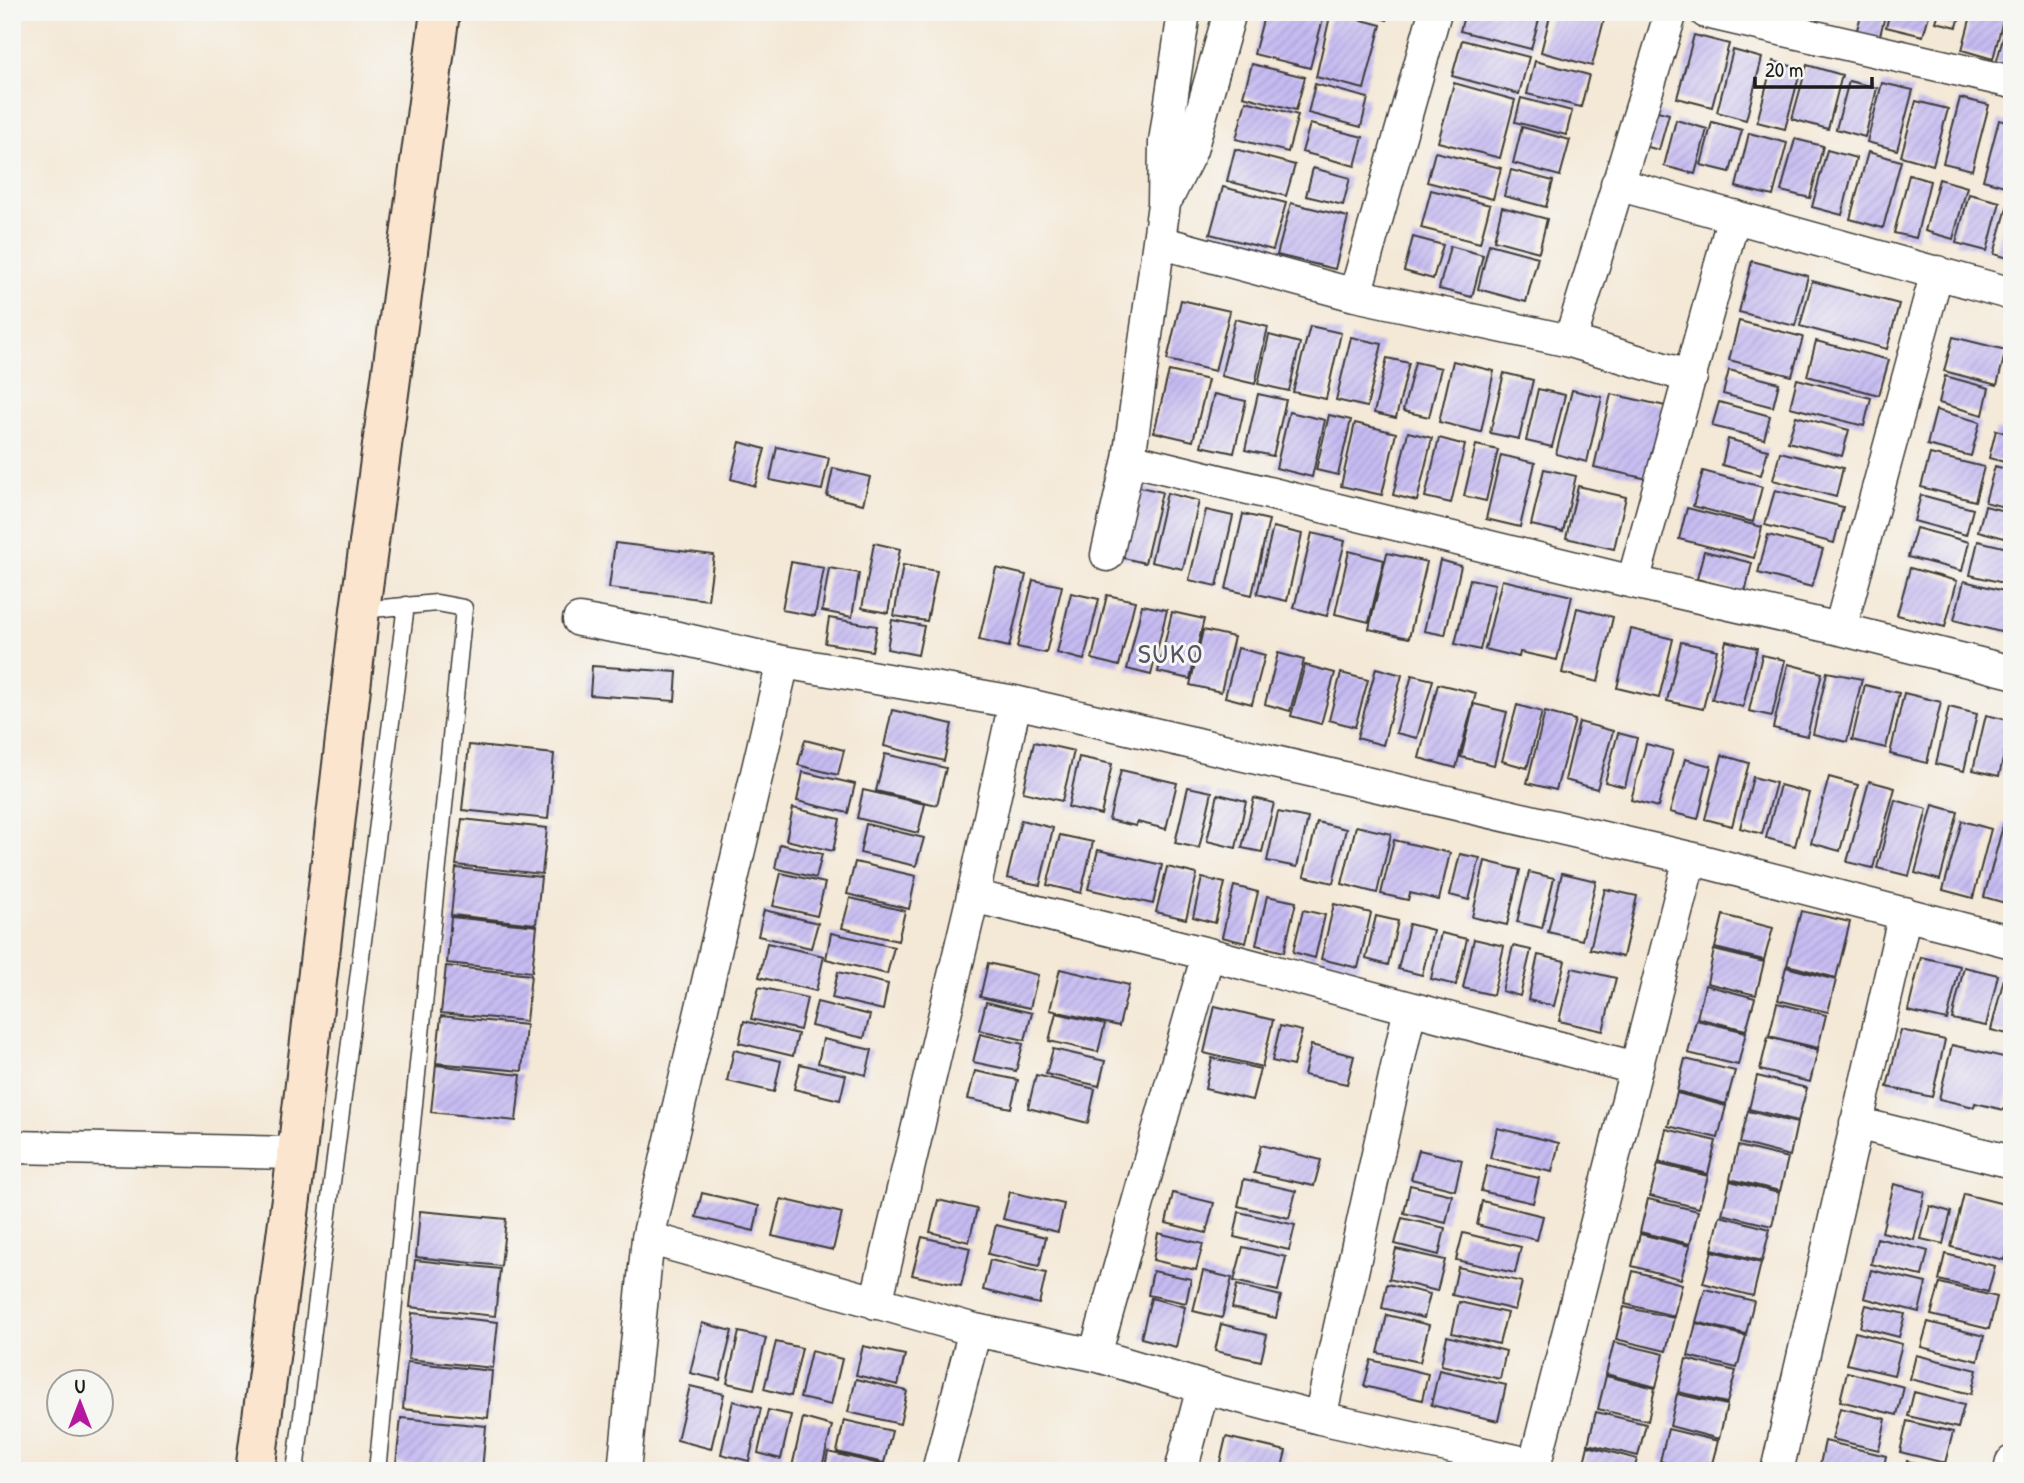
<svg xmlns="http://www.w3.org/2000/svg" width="2024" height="1483" font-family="'Patrick Hand',sans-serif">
<defs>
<pattern id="building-hatch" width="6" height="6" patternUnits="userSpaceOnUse" patternTransform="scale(1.75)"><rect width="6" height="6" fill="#c6bbf2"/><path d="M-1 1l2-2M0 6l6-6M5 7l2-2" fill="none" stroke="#aaa0cf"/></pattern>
</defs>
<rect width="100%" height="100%" fill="#f6f6f2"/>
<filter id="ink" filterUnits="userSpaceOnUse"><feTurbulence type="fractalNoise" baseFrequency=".0143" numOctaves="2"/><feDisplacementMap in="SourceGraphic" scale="14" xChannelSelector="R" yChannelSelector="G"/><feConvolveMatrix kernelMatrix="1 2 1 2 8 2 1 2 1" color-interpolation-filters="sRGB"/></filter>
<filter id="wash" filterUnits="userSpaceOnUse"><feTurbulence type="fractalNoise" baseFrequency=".00686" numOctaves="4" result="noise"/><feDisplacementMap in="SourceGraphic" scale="28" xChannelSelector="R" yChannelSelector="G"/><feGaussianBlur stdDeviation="1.57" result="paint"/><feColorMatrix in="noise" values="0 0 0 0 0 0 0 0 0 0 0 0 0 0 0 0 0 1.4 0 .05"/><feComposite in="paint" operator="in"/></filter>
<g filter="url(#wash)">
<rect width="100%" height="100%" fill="#f4e8d6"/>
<g id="blocks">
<path fill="url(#building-hatch)" d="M1265,12H1313L1324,15L1310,68L1254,54Z
M1331,12L1381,25L1364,89L1316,77Z
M1362,12H1389L1387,20Z
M1465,12H1541L1531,49L1460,31Z
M1551,12H1590L1605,16L1592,66L1541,52Z
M1862,12H1886L1879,39L1856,33Z
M1890,12H1930L1923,36L1886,27Z
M1939,12H1961L1957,27L1936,22Z
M1972,12H2005L1993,59L1962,50Z
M2010,12H2012V68L1996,64Z
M1694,35L1729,44L1712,107L1677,98Z
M1462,40L1529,57L1519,94L1452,76Z
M1733,50L1762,58L1746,120L1717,112Z
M1535,61L1589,75L1581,107L1527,94Z
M1773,61L1801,69L1785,129L1757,122Z
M1252,64L1305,77L1296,110L1243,96Z
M1807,65L1842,75L1828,129L1792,119Z
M1849,81L1877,88L1865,137L1836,129Z
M1454,83L1515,100L1500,158L1438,142Z
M1882,83L1913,90L1897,150L1867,142Z
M1315,84L1368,98L1361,127L1308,113Z
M1521,98L1572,111L1566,135L1515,122Z
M1960,98L1989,105L1972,170L1943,163Z
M1246,101L1298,115L1288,152L1236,139Z
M1916,101L1948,109L1933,165L1901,156Z
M1646,108L1669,114L1659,150L1637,144Z
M1676,120L1707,129L1695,174L1664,166Z
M1999,120L2012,123V188L1983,180Z
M1712,122L1742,130L1730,172L1701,165Z
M1310,124L1363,137L1355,166L1302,152Z
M1522,127L1570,140L1560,176L1513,163Z
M1749,133L1787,143L1773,196L1736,187Z
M1795,139L1823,146L1810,198L1781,191Z
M1235,149L1295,165L1286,196L1227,181Z
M1827,150L1856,158L1842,215L1812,207Z
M1435,152L1501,168L1493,199L1427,182Z
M1868,152L1901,161L1883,228L1850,219Z
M1313,168L1350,178L1343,205L1306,196Z
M1511,170L1553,181L1546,207L1504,196Z
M1909,175L1930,181L1916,238L1894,233Z
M1939,179L1967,187L1953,239L1925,231Z
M1223,187L1286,203L1273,250L1210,234Z
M1431,190L1490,205L1480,243L1421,228Z
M1969,194L2000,202L1987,251L1956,243Z
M1291,203L1348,217L1335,269L1277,255Z
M2008,204L2012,205V259L1994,254Z
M1502,207L1547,219L1539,252L1494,240Z
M1413,237L1443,245L1433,279L1404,271Z
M1489,244L1538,257L1526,302L1478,289Z
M1450,246L1483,255L1472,297L1439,289Z
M1752,261L1808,276L1795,326L1739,312Z
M1812,281L1899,304L1887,349L1800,326Z
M1181,300L1230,311L1215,371L1167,360Z
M1235,319L1268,327L1255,384L1221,376Z
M1739,321L1803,337L1792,376L1729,360Z
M1310,326L1341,333L1326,399L1293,392Z
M1269,335L1300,343L1289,391L1258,384Z
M1351,337L1382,344L1367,407L1336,400Z
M1953,337L2006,350L1997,385L1944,371Z
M1816,341L1889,360L1879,395L1807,376Z
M1387,358L1409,363L1396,418L1374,413Z
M1453,361L1494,371L1481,432L1439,422Z
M1415,362L1441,368L1429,417L1403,411Z
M1729,370L1779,383L1773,407L1723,394Z
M1169,371L1208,380L1193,441L1154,432Z
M1504,373L1533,380L1519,439L1490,433Z
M1945,376L1989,388L1983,415L1939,403Z
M1797,379L1871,398L1864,426L1790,407Z
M1538,389L1565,395L1552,447L1526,441Z
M1572,390L1602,397L1587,462L1556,454Z
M1214,394L1246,401L1234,453L1201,446Z
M1258,394L1286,400L1273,456L1245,450Z
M1611,394L1670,407L1652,480L1594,467Z
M1719,402L1770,416L1764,439L1712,426Z
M1936,410L1980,422L1971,456L1927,445Z
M1289,412L1325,420L1312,477L1276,468Z
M1329,415L1351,420L1338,475L1316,470Z
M1796,416L1849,430L1842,456L1788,442Z
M1355,423L1396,433L1382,495L1341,486Z
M1996,430L2012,435V464L1989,458Z
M1408,432L1432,438L1417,501L1393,495Z
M1439,438L1465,445L1451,503L1425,497Z
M1728,439L1768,450L1761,475L1722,465Z
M740,442L765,449L755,486L731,479Z
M1476,445L1498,450L1486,501L1464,496Z
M777,447L829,458L822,490L770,480Z
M1780,452L1843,468L1836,497L1773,480Z
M1930,454L1984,467L1975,501L1921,487Z
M1501,455L1535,463L1520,527L1486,519Z
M1995,466L2012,471V509L1985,502Z
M833,468L870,477L863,504L827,496Z
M1544,469L1576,476L1563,532L1531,525Z
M1703,471L1762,487L1753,522L1693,506Z
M1127,484L1162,492L1145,563L1111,555Z
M1578,486L1626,497L1614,549L1566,538Z
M1775,490L1843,507L1834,543L1765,525Z
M1167,493L1199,501L1183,569L1151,562Z
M1921,495L1973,509L1966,535L1914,521Z
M1985,506L2012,513V540L1978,531Z
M1687,508L1762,527L1754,558L1679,539Z
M1206,510L1233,516L1217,586L1189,580Z
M1243,514L1269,520L1252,595L1226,589Z
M1273,527L1302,534L1287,601L1257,594Z
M1916,528L1969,542L1962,571L1908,557Z
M1312,533L1345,541L1327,616L1294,608Z
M1768,535L1823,549L1812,587L1758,573Z
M1978,541L2012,549V585L1970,575Z
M615,543L714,555L708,600L609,588Z
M874,543L900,549L888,613L862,608Z
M1349,551L1384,560L1369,622L1335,614Z
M1704,551L1752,563L1745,592L1697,579Z
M1387,553L1427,562L1409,638L1369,629Z
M1440,560L1461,566L1445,635L1424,631Z
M791,562L824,568L815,616L782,610Z
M903,565L937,571L927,621L894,616Z
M829,568L859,573L852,617L822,611Z
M996,568L1026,575L1009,647L979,640Z
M1910,568L1957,581L1945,627L1897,615Z
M1470,579L1495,584L1480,650L1455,644Z
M1033,580L1062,586L1046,653L1017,647Z
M1502,580L1572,596L1557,660L1520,652L1519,657L1485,649Z
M1964,581L2012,593V635L1954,620Z
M1071,593L1099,599L1084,660L1057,653Z
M1107,595L1135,601L1119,666L1092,659Z
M1142,605L1167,610L1151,675L1127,669Z
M1577,608L1613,617L1598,682L1562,673Z
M1172,612L1204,619L1190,679L1158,672Z
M829,618L877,626L872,651L825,643Z
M892,620L924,626L918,655L887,649Z
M1631,629L1673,639L1659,698L1617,688Z
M1203,630L1234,637L1221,692L1190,685Z
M1726,641L1757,648L1743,707L1712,699Z
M1681,642L1717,650L1703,709L1667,701Z
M1238,648L1265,655L1252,704L1225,697Z
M1278,653L1304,660L1290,711L1265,704Z
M1762,655L1785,660L1772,716L1749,711Z
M1788,664L1822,673L1807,736L1773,728Z
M1305,665L1335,673L1321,724L1291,716Z
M592,666L677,672L675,701L590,695Z
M1376,668L1402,675L1383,745L1357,738Z
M1827,672L1862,679L1847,742L1813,734Z
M1341,673L1368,680L1355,727L1329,720Z
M1412,675L1433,680L1417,738L1396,733Z
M1438,684L1476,693L1456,768L1419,758Z
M1865,685L1899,693L1886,748L1852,740Z
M1904,693L1941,702L1927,763L1890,754Z
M1474,704L1507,712L1494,765L1461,757Z
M1517,705L1542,712L1527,768L1502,761Z
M1949,707L1977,714L1964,771L1936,764Z
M892,710L952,724L944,761L884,746Z
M1545,712L1575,720L1556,790L1527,783Z
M1986,715L2012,721L1999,776L1973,770Z
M1579,722L1613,731L1597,789L1565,780Z
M1618,733L1637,738L1625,787L1605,782Z
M805,740L844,750L838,775L798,765Z
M1034,742L1074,751L1062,801L1023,792Z
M1646,744L1673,751L1658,807L1631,800Z
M469,745L554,754L548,819L462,810Z
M885,754L946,768L937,805L876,791Z
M1722,755L1749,763L1732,826L1705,819Z
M1079,757L1112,764L1101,815L1068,807Z
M1685,759L1711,766L1698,819L1670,812Z
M2011,763H2012V786L2006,785Z
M1121,770L1177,783L1166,829L1137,822L1136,826L1109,820Z
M803,772L855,784L848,813L797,801Z
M1753,777L1776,783L1762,834L1740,828Z
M1829,777L1858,785L1840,851L1811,843Z
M1869,781L1895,788L1873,868L1847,862Z
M1780,785L1809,793L1795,846L1766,838Z
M1188,787L1212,792L1199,848L1175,843Z
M863,790L925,804L918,833L857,818Z
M1218,794L1246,801L1236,848L1207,841Z
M1254,798L1274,803L1262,852L1242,848Z
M1895,800L1927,809L1909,876L1877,868Z
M1933,805L1958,812L1940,880L1915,873Z
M793,808L840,819L833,851L786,840Z
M1278,812L1308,818L1297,867L1267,861Z
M462,819L547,828L542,874L456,865Z
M1021,820L1053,828L1040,885L1007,878Z
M1962,821L1991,829L1973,898L1943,890Z
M1317,822L1346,829L1333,883L1304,876Z
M2004,822L2012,824V905L1984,897Z
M866,824L924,838L916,866L860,853Z
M1356,826L1391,834L1377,893L1342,884Z
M1060,835L1093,842L1081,893L1047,885Z
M1394,840L1450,853L1439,900L1410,893L1408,900L1381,894Z
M780,844L822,854L816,878L775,868Z
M1098,850L1162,865L1153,904L1088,889Z
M1460,854L1480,858L1469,900L1450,895Z
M1485,861L1520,870L1507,925L1472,917Z
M855,862L916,876L909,909L847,894Z
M1167,867L1197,874L1186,919L1156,912Z
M456,868L541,877L536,924L451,915Z
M1529,872L1554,878L1542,928L1517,922Z
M781,873L825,883L817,916L773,906Z
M1562,873L1596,881L1582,940L1548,932Z
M1202,878L1225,883L1215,923L1193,917Z
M1234,886L1258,892L1246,943L1222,937Z
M1605,889L1637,896L1623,957L1590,949Z
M1267,896L1296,902L1284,952L1256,945Z
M850,898L905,911L898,941L842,928Z
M1334,904L1371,913L1358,968L1321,959Z
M764,910L818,923L811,948L758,936Z
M1303,910L1325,915L1315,958L1293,952Z
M1801,911L1850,922L1836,978L1787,965Z
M1723,915L1773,928L1764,960L1715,948Z
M1376,916L1398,921L1388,965L1366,959Z
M451,917L537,926L532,972L447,963Z
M1409,924L1433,930L1422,975L1398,969Z
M831,933L894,947L887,974L826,959Z
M1441,933L1467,939L1456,985L1431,979Z
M1474,939L1504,946L1493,995L1463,988Z
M767,943L824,956L816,991L759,977Z
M1513,946L1531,950L1520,996L1502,991Z
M1714,950L1764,962L1756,995L1707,983Z
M1538,955L1565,961L1554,1006L1528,1000Z
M1921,957L1960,966L1947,1020L1908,1011Z
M988,963L1038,975L1030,1008L980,997Z
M446,966L531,975L526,1021L441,1013Z
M1786,967L1836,980L1828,1012L1778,1000Z
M1964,967L1998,975L1986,1026L1952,1019Z
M1572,968L1616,978L1603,1031L1559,1021Z
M1060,969L1129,985L1119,1026L1050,1010Z
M838,972L888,984L883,1010L832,998Z
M2004,978L2012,980V1035L1991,1030Z
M1705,985L1755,998L1746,1030L1697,1018Z
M759,987L807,998L800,1030L751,1019Z
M817,1002L870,1015L864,1038L811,1026Z
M986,1002L1032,1013L1025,1040L979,1030Z
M1777,1003L1826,1015L1818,1048L1769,1036Z
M1215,1006L1273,1020L1262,1067L1204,1053Z
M1056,1013L1105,1024L1098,1052L1049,1041Z
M441,1016L526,1025L522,1071L436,1063Z
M1696,1020L1746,1032L1738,1065L1688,1053Z
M744,1021L798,1034L793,1056L739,1043Z
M1280,1026L1302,1031L1293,1066L1272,1061Z
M1901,1030L1945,1040L1932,1097L1887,1087Z
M980,1034L1023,1044L1016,1071L973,1062Z
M1768,1037L1818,1050L1810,1082L1760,1070Z
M823,1039L872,1050L866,1075L818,1063Z
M1311,1045L1354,1056L1347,1084L1304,1075Z
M1952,1045L2012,1059V1078L2004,1110L1975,1103L1974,1107L1939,1099Z
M1053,1049L1105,1061L1099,1086L1046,1074Z
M734,1050L781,1061L774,1092L727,1081Z
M1212,1058L1260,1069L1252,1100L1205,1089Z
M1685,1059L1735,1071L1726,1104L1677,1091Z
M800,1064L846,1075L840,1100L794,1089Z
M436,1065L521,1075L516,1121L431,1112Z
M975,1071L1018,1080L1011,1108L968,1099Z
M1036,1075L1095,1089L1088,1123L1028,1108Z
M1757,1076L1807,1088L1798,1121L1749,1109Z
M1677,1093L1726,1106L1718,1138L1668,1126Z
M1748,1111L1797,1123L1790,1156L1740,1143Z
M1497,1128L1559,1143L1552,1172L1490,1158Z
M1666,1129L1716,1141L1708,1174L1659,1162Z
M1261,1145L1321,1160L1314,1186L1254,1173Z
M1738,1146L1788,1158L1780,1191L1730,1179Z
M1419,1150L1462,1160L1455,1190L1411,1179Z
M1658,1164L1708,1176L1699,1208L1650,1196Z
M1487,1166L1539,1178L1533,1203L1481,1191Z
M1244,1179L1296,1191L1289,1218L1238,1206Z
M1730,1181L1779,1193L1772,1226L1722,1214Z
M1894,1184L1925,1192L1914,1240L1882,1232Z
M1410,1185L1452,1195L1446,1223L1404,1213Z
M1010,1192L1064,1204L1058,1232L1003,1219Z
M702,1193L759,1206L754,1231L696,1217Z
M1173,1193L1214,1203L1206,1233L1166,1223Z
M1964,1194L2012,1206V1230L2004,1260L1951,1247Z
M781,1199L842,1213L833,1250L772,1236Z
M1648,1199L1698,1211L1690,1244L1640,1232Z
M938,1200L977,1209L969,1242L930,1232Z
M1482,1201L1543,1216L1537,1240L1477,1225Z
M1930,1206L1951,1212L1943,1244L1921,1239Z
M420,1211L506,1219L501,1266L416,1257Z
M1239,1212L1295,1225L1289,1250L1234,1237Z
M1720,1216L1770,1229L1762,1261L1712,1249Z
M1402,1218L1445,1228L1439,1255L1395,1244Z
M996,1225L1046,1237L1039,1266L988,1254Z
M1158,1233L1203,1244L1196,1270L1153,1260Z
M1463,1233L1521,1247L1515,1273L1456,1260Z
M1640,1234L1690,1246L1681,1279L1632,1266Z
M922,1237L970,1248L961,1286L912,1275Z
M1877,1238L1928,1251L1922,1276L1871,1264Z
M1243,1247L1286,1257L1278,1291L1234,1281Z
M1396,1249L1445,1260L1437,1291L1389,1279Z
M1712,1251L1761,1263L1753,1296L1703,1283Z
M1945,1254L1995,1266L1988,1292L1939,1280Z
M415,1260L500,1269L495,1316L410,1307Z
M990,1260L1046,1273L1039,1304L983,1290Z
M1458,1267L1522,1282L1515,1310L1452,1295Z
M1871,1270L1926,1283L1919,1312L1864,1298Z
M1153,1271L1191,1279L1186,1303L1148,1295Z
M1203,1271L1232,1278L1222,1318L1193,1311Z
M1633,1271L1682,1284L1674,1316L1625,1304Z
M1940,1283L1997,1297L1989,1329L1931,1315Z
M1387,1284L1430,1294L1424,1318L1382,1308Z
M1237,1285L1281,1296L1276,1318L1232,1308Z
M1705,1289L1754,1301L1746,1334L1696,1322Z
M1151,1298L1185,1307L1176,1347L1141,1338Z
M1459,1302L1507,1313L1499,1344L1452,1333Z
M1866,1305L1905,1314L1899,1337L1860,1327Z
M1624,1307L1674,1318L1666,1351L1616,1339Z
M412,1313L498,1322L493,1368L408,1359Z
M1387,1315L1429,1325L1420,1362L1378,1353Z
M1928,1322L1984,1336L1978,1361L1921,1347Z
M702,1323L732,1331L720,1380L690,1373Z
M1696,1323L1746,1336L1737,1368L1688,1356Z
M1221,1324L1267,1335L1261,1361L1215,1351Z
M739,1332L766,1338L754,1389L727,1383Z
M1855,1332L1902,1344L1894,1375L1846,1364Z
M1447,1336L1506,1351L1500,1379L1441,1365Z
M776,1342L802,1348L791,1396L764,1389Z
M1614,1342L1664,1354L1656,1387L1606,1374Z
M863,1346L905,1355L898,1385L856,1375Z
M811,1351L842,1359L831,1405L800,1398Z
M1916,1355L1977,1370L1971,1394L1910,1379Z
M1686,1359L1736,1371L1727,1403L1678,1392Z
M1371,1360L1428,1374L1422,1400L1364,1386Z
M407,1362L492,1371L488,1418L403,1409Z
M1439,1370L1506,1385L1498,1421L1431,1405Z
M1847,1372L1904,1387L1897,1415L1840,1401Z
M1606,1376L1655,1388L1648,1421L1598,1409Z
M856,1379L907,1391L900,1424L848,1412Z
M690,1386L724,1394L711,1449L677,1440Z
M1914,1392L1964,1405L1958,1428L1908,1416Z
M1677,1394L1727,1405L1719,1439L1670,1426Z
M733,1401L761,1408L749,1461L721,1454Z
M1840,1408L1886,1419L1879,1450L1832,1439Z
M768,1410L791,1415L781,1459L758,1453Z
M1596,1412L1646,1424L1638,1456L1588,1444Z
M401,1418L486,1426L482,1471L396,1464Z
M803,1418L832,1426L821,1471L792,1467Z
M844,1420L892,1431L884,1463L837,1452Z
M1907,1421L1953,1432L1945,1463L1900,1452Z
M1668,1429L1718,1441L1710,1471H1698L1660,1461Z
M1226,1437L1286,1451L1281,1471H1218Z
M1825,1441L1886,1456L1883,1471L1819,1469Z
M1588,1446L1637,1459L1634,1471H1582Z
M828,1452L888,1466L887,1471H824Z
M1907,1461L1943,1470V1471H1905Z
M1659,1464L1684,1470V1471H1658Z"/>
</g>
</g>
<g filter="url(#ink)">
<use href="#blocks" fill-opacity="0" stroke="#3c3b38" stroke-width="2"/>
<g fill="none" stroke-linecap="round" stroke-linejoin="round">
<g stroke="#3c3b38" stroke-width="19">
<path id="lane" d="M361,610L437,603L464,608L377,1471
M295,1471L406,605"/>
</g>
<g stroke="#3c3b38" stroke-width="35">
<path id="street" d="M1706,12L2012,82
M1617,184L2012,294
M1168,196L1191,150L1230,12
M1159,242L1355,295L1570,341L1691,377
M1355,295L1435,12
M1570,341L1671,12
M1129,459L1633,582L1840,629L2012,672
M1107,555L1129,459L1164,204L1165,142L1184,12
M1633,582L1734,216
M579,620L674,637L783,662L1015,702L1690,858L2012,942
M1840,629L1937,272
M973,896L1208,954L1635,1068
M1856,1123L2012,1162
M12,1147L297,1153
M648,1238L975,1330L1095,1355L1203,1387L1320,1418L1534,1465
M876,1303L973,896L1015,702
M1095,1355L1208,954
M1320,1418L1410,1008
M624,1471L648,1238L783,662
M938,1471L975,1330
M1181,1471L1203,1387
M1533,1471L1690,858
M1777,1471L1905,913
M2010,1471L2012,1462"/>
</g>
<g stroke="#3c3b38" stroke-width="42">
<path id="secondary" d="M255,1471L297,1153L360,610L440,12"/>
</g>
<use href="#lane" stroke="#fff" stroke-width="16"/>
<use href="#street" stroke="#fff" stroke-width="32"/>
<use href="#secondary" stroke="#fce5cf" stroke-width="38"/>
</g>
</g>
<g text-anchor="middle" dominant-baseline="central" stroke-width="6" stroke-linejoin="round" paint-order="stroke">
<g font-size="28" letter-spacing="2" fill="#585467" stroke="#f6f6f2">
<text x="1171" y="653">SUKO</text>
</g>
</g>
<rect width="2024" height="1483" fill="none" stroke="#f6f6f2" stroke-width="42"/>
<g transform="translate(80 1403)"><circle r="33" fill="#f6f6f2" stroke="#9f9f9c" stroke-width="2"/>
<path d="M0-5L12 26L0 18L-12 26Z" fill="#b5179e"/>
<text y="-10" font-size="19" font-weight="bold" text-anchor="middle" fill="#1c1c1c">U</text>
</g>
<path d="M1755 77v10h117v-10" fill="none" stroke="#1c1c1c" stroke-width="3.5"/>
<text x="1765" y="77" font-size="21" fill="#1c1c1c" stroke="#f6f6f2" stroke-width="5" paint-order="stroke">20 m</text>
</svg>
